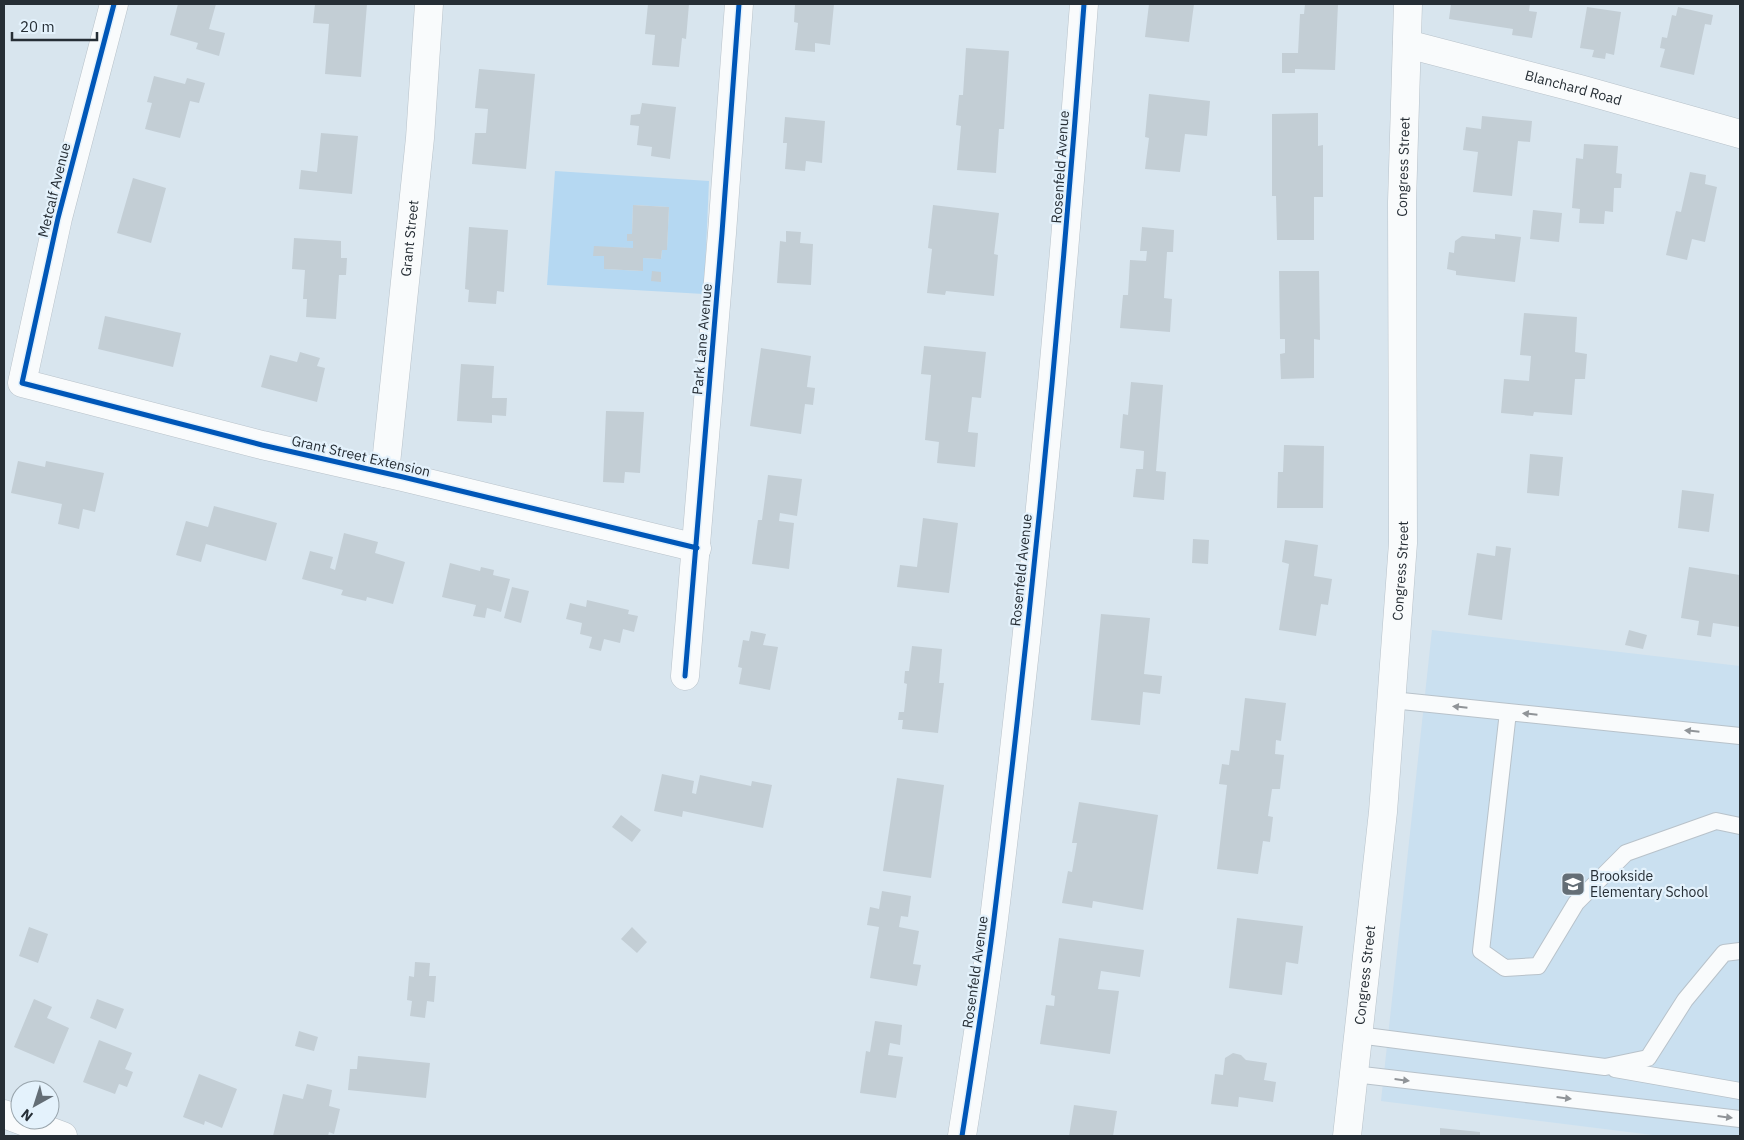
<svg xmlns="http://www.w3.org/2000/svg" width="1744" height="1140" font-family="'IBM Plex Sans',sans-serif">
<rect width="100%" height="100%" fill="#d8e5ee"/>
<path fill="#cae0f0" d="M1432,630L1740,666V1136H1660L1381,1101Z"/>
<path fill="#b5d8f2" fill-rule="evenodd" d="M555,171L709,181L704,294L547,285ZM633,205L669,207L667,249L662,250L661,259L643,258L642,271L604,269V256H594V247L633,248V241H627V234H632Z"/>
<path fill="#c3ced5" d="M178,4H216L209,29L225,33L219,56L196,49L198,43L170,35Z
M315,4H367L361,77L325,74L329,24L313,23Z
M648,4H689L686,39L682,38L679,67L652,65L655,35L645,34Z
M795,4H834L830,45L815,43V52L795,50L798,23L794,22Z
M1149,4H1194L1189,42L1145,37Z
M1305,4H1338L1335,70L1295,69V73H1282V53H1298L1300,14H1304Z
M1451,4H1530L1529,11L1537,12L1532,38L1512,35L1513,29L1449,19Z
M1587,7L1621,12L1614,55L1606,53L1605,59L1592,57L1594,50L1580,48Z
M1678,7L1713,15L1711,25L1705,24L1694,75L1660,67L1665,49L1660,48L1662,37L1667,38L1672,15L1676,16Z
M966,48L1009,51L1004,129H999L996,173L957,170L961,126L956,125L959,95H963Z
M479,69L535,74L526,169L472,164L475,133H486L488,109L475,108Z
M154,76L185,84L187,78L205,83L199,103L190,101L180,138L145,129L152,103L147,102Z
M1149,94L1210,101L1207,136L1185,134L1180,172L1145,169L1149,138L1145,137Z
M642,103L676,107L670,159L651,156L652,147L637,145L639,126L630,125L631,115L640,114Z
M1318,113V146L1323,145V197H1314V240H1277L1276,196H1272V114Z
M1482,116L1532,121L1530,142L1518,141L1512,196L1473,192L1478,152L1463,150L1466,127L1481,129Z
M785,117L825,121L822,163L806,161L805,171L785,169L787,143H783Z
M321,133L358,136L352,194L299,189L301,170L317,172Z
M1584,144L1618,146L1616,173L1622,174L1621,188H1614L1613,212L1605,211L1604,224L1579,223L1580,209L1572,208L1576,158L1583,159Z
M1690,172L1706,175L1705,184L1717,187L1705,242L1692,239L1687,260L1666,255L1676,211L1681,212Z
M133,178L166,188L151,243L117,233Z
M633,205L669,207L667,250H662L661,259L643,258V271L604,269V256H593L594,246L633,248V241H627V234H632Z
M933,205L999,213L994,254L998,255L994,296L946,291L945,295L927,293L932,249L928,248Z
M1533,210L1562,213L1559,242L1530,239Z
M469,227L508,230L504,292L497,291L496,304L468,302L469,290L465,289Z
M1142,227L1174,230L1173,252H1167L1164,298L1172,299L1170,332L1120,328L1123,295H1128L1130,260L1146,261L1147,251H1140Z
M786,231L801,232L800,243L813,244L811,285L777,283L780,241L786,242Z
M1495,234L1521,237L1515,282L1456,275V271L1447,269L1449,252L1454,253L1455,241L1462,236L1495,239Z
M294,238L341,241V258H347L346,275H339L336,319L306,317L307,299H303L305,270L292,269Z
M652,271L661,272V282L651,281Z
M1279,271H1319L1320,340L1314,339V378L1281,379L1280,354L1285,353V339H1280Z
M1524,313L1577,317L1575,352L1587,354L1585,379H1575L1572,415L1534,412L1533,416L1501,413L1504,379L1529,381L1531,356L1520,355Z
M105,316L181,333L173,367L98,349Z
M924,346L986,352L981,398L972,397L968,432L978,433L975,467L937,463L939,442L925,440L931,375L921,374Z
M761,348L811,356L807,387L815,388L813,405L805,404L801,434L750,426Z
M300,352L320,358L317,366L325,368L317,402L261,387L270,355L297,362Z
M461,364L494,366L492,398H507L506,416L492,415V423L457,421Z
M1131,382L1163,385L1156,471L1166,472L1164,500L1133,497L1136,469H1143L1144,451L1120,448L1123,414L1128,415Z
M606,411L644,412L640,473L625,472L624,483L603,482Z
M1284,445L1324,446L1323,508H1277L1278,472H1283Z
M1530,454L1563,457L1559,496L1527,493Z
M18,461L45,467L46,461L104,473L95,512L83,509L79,529L58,524L62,504L11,493Z
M768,475L802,479L797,516L780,513L779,521L794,523L789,569L752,564L758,520H762Z
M1682,490L1714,494L1709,532L1678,528Z
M214,506L277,523L266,561L206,544L201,562L176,555L186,521L208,527Z
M923,518L958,523L949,593L897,587L900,565L917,567Z
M344,533L378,542L375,553L405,562L393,604L367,597L366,601L341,595L343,590L302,579L310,551L333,557L330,568L335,570Z
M1193,539L1209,540L1208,564L1192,563Z
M1285,540L1318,545L1314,576L1332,579L1328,605L1321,604L1316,636L1279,630L1289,564L1282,562Z
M1496,546L1511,548L1502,620L1468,615L1477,553L1495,556Z
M450,563L480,571L481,567L494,570L493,575L510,579L501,612L487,608L485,618L473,616L476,605L442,597Z
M1689,567L1740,575V627L1713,623L1711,637L1697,635L1699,621L1681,618Z
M512,587L529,591L521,623L504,618Z
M587,600L629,610L628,614L638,616L634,632L623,629L620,643L604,639L601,651L589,648L592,637L580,634L582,623L566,619L570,603L586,607Z
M1101,614L1150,618L1144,674L1162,676L1160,694L1143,692L1140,725L1091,720Z
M1629,630L1647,635L1643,649L1625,645Z
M751,631L766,634L763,645L778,647L770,690L739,684L742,668L738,667L743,640L749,641Z
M912,646L942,649L939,683H944L938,733L902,729L903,720H898L899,712H904L907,684L904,683L905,671H909Z
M1245,698L1286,703L1281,741L1276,740L1275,754L1284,755L1280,789H1272L1268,816L1273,817L1270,842L1263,841L1258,874L1217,869L1227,785L1219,784L1222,764L1229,765L1231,750L1239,751Z
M662,774L694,781L692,793L696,794L700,775L751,786L752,781L772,785L763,828L683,811L682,817L654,811Z
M897,778L944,785L931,878L883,871Z
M1079,802L1158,815L1143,910L1093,901L1092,908L1062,903L1068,871L1072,872L1077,843H1072Z
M621,815L641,830L632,842L612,827Z
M882,891L911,896L908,917L901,916L899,927L919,931L913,964L921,965L917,986L870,978L879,927L867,925L870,907L879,909Z
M1237,918L1303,926L1298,964L1286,962L1282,995L1229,988Z
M29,927L48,934L38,963L19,956Z
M632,927L647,942L637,953L621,939Z
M1059,938L1144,950L1140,977L1101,971L1098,989L1119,991L1110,1054L1040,1044L1046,1005L1054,1006L1055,996L1051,995Z
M415,962L430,963L429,976H436L434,1002L427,1001L425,1018L410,1016L412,1001L407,1000L409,976L414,977Z
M34,999L52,1007L47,1018L69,1028L54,1064L14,1047Z
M97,999L124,1009L116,1029L90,1018Z
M875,1021L902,1025L900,1045L890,1043L888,1055L903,1057L896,1098L860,1093L866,1051L870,1052Z
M299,1031L318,1037L314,1051L295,1046Z
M99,1040L132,1053L125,1069L133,1072L127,1087L119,1084L115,1094L83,1082Z
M1233,1053L1241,1055L1246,1060L1267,1063L1264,1080L1276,1082L1273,1102L1239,1097L1238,1107L1211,1104L1215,1074L1223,1075L1225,1058Z
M358,1056L430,1063L426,1098L348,1090L350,1069H357Z
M199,1074L237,1089L222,1128L205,1121L204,1125L183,1117Z
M307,1084L332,1090L329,1106L340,1109L334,1134L329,1132L328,1136H273L283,1094L303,1099Z
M1074,1105L1117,1111L1113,1136H1069Z
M1440,1128L1480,1132V1136H1440Z"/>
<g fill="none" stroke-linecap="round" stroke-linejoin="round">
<g stroke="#b8c2ca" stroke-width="18">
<path id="service" d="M1392,700L1740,736
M1508,712L1481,951L1505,968L1538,966L1576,903L1626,853L1716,821L1740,826
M1358,1035L1605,1067L1648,1058L1685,1000L1724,953L1740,951
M1615,1069L1740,1091
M1354,1074L1740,1119"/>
</g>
<g stroke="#b8c2ca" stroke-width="29">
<g id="minor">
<path d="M114,4L58,218L22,383L262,445L403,477L697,548"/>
<path id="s1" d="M1407,44L1580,89L1740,134"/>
<path id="s2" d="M385,473L420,138L429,4"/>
<path d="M685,676L722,233L739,4"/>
<path d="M962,1136C973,1066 984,997 993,927C1031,620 1061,312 1084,4"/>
</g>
</g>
<g stroke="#b8c2ca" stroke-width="29">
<path id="tertiary" d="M4,1114L63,1136"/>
</g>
<g stroke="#b8c2ca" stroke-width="29">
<g id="secondary">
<path id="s3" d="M1347,1136L1383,812L1403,543L1402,202L1408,4"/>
</g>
</g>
<use href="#service" stroke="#f9fbfc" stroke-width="16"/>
<use href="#minor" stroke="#f9fbfc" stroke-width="28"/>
<use href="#tertiary" stroke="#f9fbfc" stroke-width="28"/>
<use href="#secondary" stroke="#f9fbfc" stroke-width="28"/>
<g stroke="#e4f2fc" stroke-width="8">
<path id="cycleway" d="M114,4L58,218L22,383L262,445L403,477L697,548
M685,676L722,233L739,4
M962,1136C973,1066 984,997 993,927C1031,620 1061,312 1084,4"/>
</g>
<use href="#cycleway" stroke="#0057b8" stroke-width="5"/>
</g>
<defs><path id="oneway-solid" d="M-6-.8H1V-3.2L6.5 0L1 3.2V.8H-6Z" transform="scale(1.25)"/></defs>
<g fill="#909498">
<use href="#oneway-solid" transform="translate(1460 707) rotate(-174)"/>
<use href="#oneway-solid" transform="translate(1530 714) rotate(-174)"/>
<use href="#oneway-solid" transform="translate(1692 731) rotate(-174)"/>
<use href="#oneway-solid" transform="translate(1402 1080) rotate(7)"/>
<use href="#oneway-solid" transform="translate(1564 1098) rotate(7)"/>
<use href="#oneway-solid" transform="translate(1725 1117) rotate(7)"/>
</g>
<defs>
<g id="school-square" transform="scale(1.25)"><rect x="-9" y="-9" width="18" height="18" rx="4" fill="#646e76" stroke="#e4f2fc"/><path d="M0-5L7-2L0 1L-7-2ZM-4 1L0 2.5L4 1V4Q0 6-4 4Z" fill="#fff"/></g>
</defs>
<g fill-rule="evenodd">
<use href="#school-square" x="1573" y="884"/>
</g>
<g text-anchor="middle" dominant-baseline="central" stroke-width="4.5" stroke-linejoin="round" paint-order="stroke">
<g font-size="14" fill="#262e35" stroke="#e4f2fc">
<text stroke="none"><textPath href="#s1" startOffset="172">Blanchard Road</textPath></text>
<text stroke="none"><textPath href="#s3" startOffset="972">Congress Street</textPath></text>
<text transform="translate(1060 167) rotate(-86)">Rosenfeld Avenue</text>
<text transform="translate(54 190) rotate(-76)">Metcalf Avenue</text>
<text stroke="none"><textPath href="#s2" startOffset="236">Grant Street</textPath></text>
<text transform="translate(702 339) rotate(-85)">Park Lane Avenue</text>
<text transform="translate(361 456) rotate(13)">Grant Street Extension</text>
<text transform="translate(1021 570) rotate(-84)">Rosenfeld Avenue</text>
<text stroke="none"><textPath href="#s3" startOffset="568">Congress Street</textPath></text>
<text transform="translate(975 972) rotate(-82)">Rosenfeld Avenue</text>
<text stroke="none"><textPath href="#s3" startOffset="162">Congress Street</textPath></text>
</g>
<g font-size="14" fill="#262e35" stroke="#e4f2fc" text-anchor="start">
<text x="1590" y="876">Brookside<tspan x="1590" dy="16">Elementary School</tspan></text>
</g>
</g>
<rect width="1744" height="1140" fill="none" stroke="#262e35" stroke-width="10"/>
<g transform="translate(35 1105) rotate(219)"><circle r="24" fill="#e4f2fc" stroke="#98a4ac"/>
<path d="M0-4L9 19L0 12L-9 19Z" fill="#646e76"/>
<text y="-8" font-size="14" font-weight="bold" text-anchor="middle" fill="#262e35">N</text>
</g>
<path d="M12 32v8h85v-8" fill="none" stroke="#262e35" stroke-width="2.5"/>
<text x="20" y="32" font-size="15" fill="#262e35" stroke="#e4f2fc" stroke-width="4" paint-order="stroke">20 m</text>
</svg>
